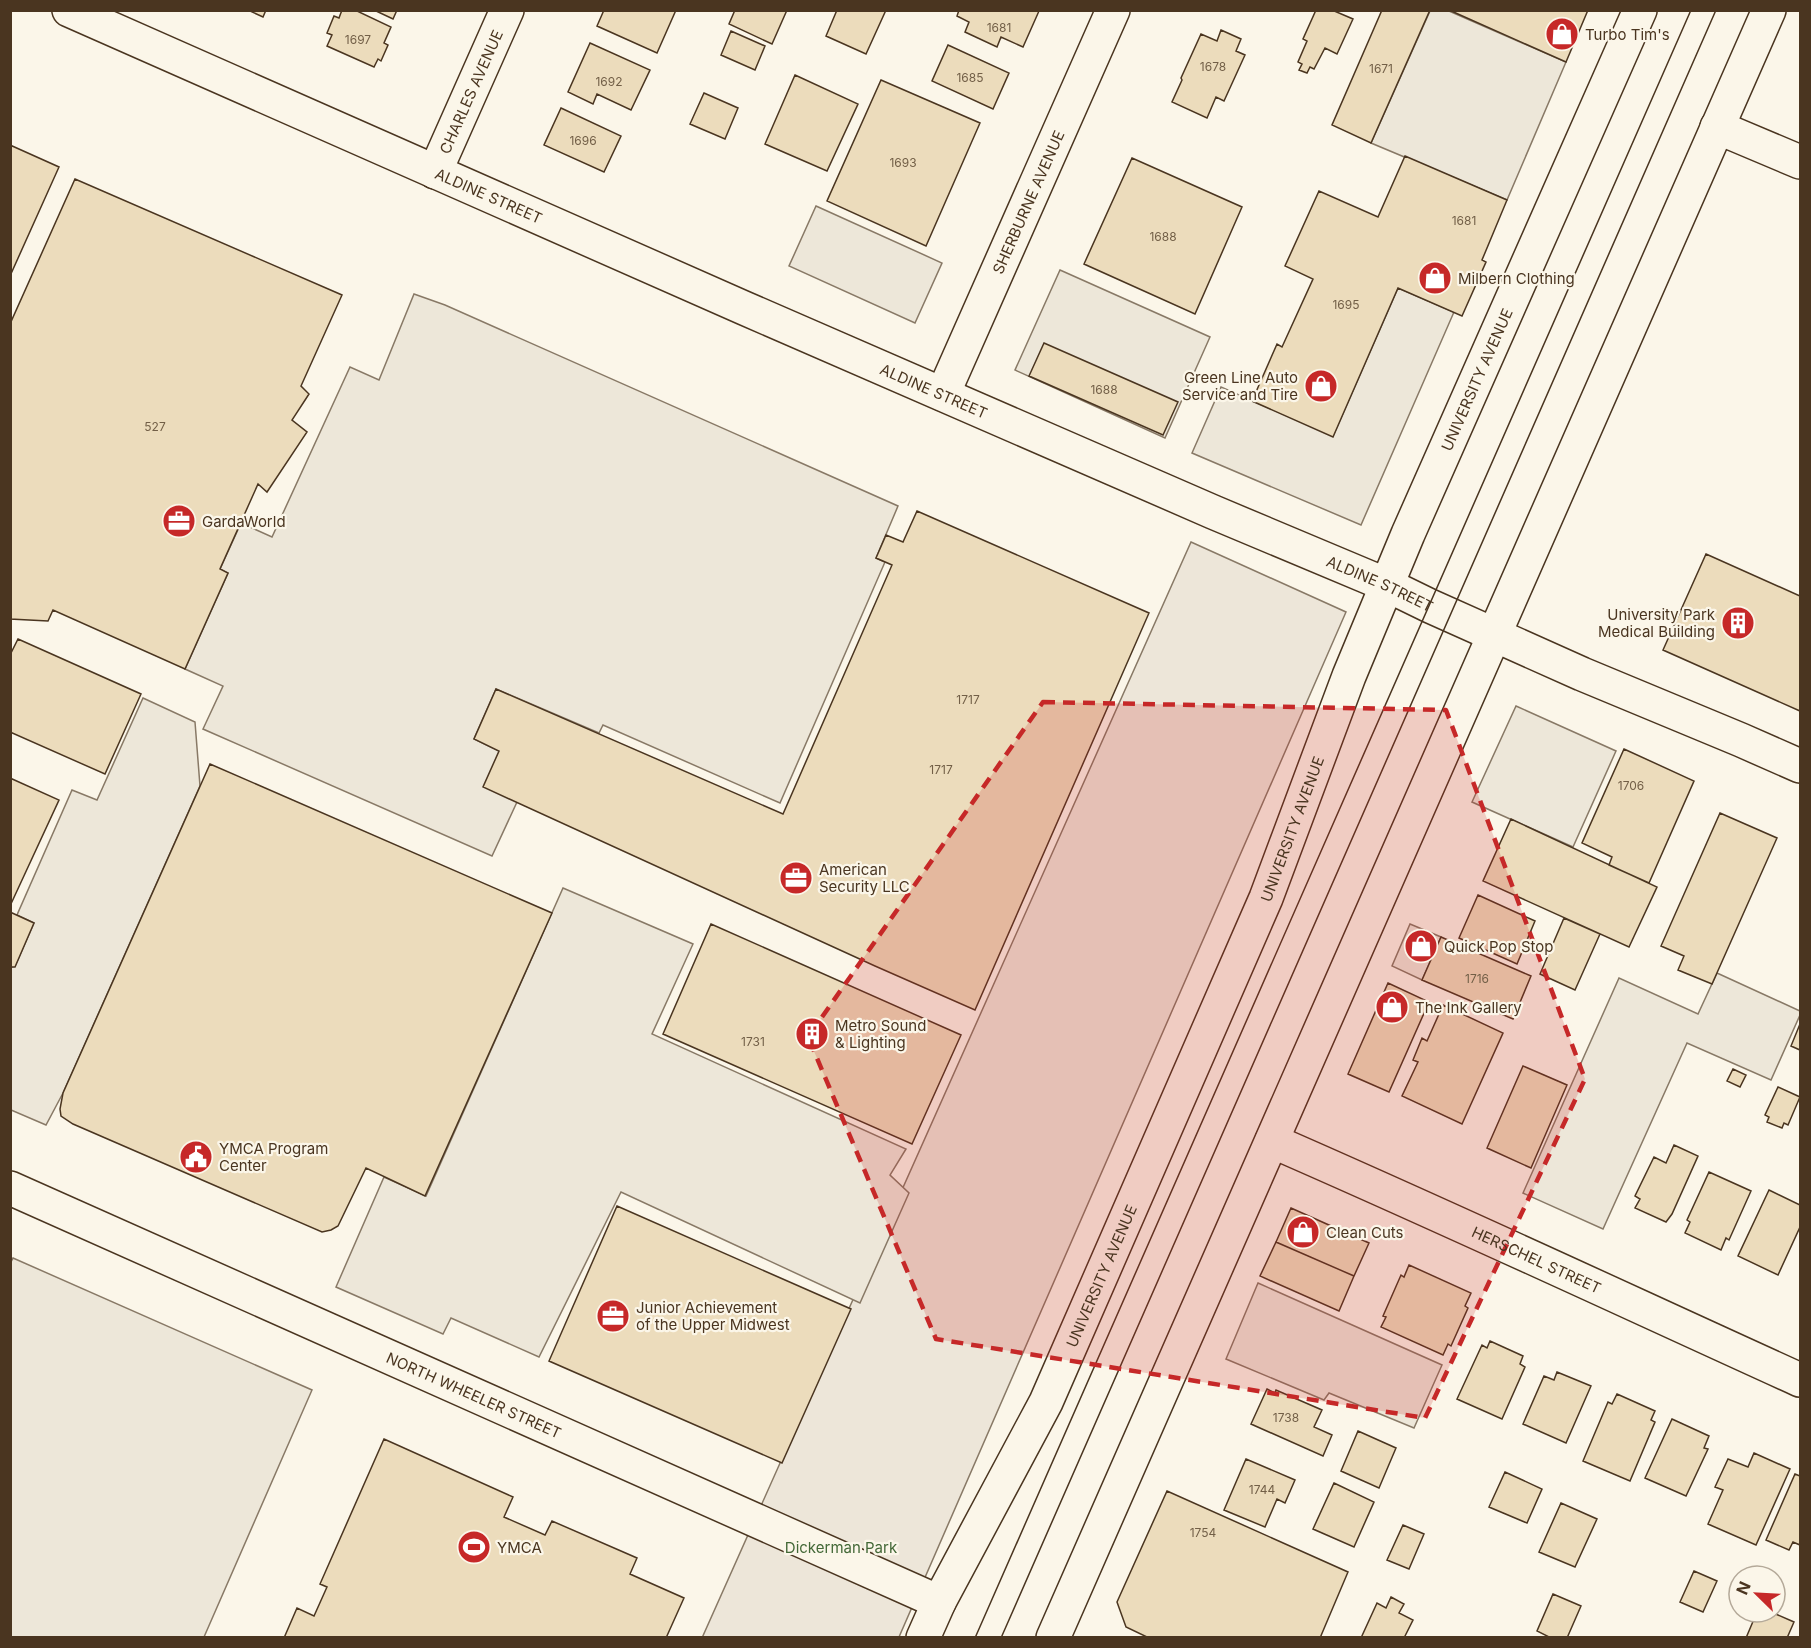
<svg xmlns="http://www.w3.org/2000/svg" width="1811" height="1648" font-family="Inter,sans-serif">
<rect width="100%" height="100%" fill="#fbf6e9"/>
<path fill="#ede6d9" stroke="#887966" stroke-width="1.5" d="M1191,542L1346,612L899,1637L702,1638Z"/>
<path fill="#ede7d9" stroke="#887966" stroke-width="1.5" d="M1430,11H1449L1566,62L1507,200L1371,143Z
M816,206L942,263L915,323L789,266Z
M1060,270L1210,337L1165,438L1015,370Z
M1398,288L1454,312L1361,525L1192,453L1221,387L1333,436Z
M414,294L445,305L898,506L876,558L885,562L780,803L603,725L599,733L496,689L474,739L499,751L517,802L492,856L203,729L223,686L185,669L228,573L220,569L241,523L272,537L350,367L379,380Z
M143,698L195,722L200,786L63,1093L46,1125L11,1110V967L15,966L34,923L17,915L72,790L97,800Z
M1516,706L1616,751L1573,847L1472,802Z
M563,888L693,944L652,1034L906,1149L890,1175L909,1193L860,1303L621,1192L539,1357L451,1318L443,1334L336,1287L384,1177L426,1196Z
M1410,924L1441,937L1422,980L1392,966Z
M1717,973L1800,1011V1015L1771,1080L1687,1043L1603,1229L1523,1193L1619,978L1698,1014Z
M13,1258L312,1390L204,1637H11L10,1264Z
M1258,1283L1442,1365L1414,1428L1329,1393L1324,1400L1226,1359Z"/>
<path fill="#ecdcbc" stroke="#4a3520" stroke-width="1.5" d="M248,10H266L263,17Z
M342,10H355L391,27L384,43L388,45L381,61L378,59L374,67L327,46L332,35L327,33L334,16L339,18Z
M374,10H397L393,19Z
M604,10H676L657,53L597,26Z
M735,10H787L772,44L729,24Z
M837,10H886L866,54L826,36Z
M959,10H1038L1039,11L1023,47L1001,37L997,47L965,32L969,22L957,16Z
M1316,10H1332L1353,19L1337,54L1325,48L1314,69L1310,67L1307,73L1299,70L1302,64L1298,62L1307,41L1303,39Z
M1382,10H1430L1371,143L1332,125Z
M1449,10H1588L1566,62Z
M1221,30L1241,39L1236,51L1245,55L1224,101L1216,97L1207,118L1172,102L1182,80L1181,78L1201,34L1217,41Z
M731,31L765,46L755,70L721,55Z
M590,43L650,70L631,110L597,94L593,104L568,92Z
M948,45L1009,73L993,109L932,81Z
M795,75L858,104L827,171L765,144Z
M881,80L980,123L926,246L827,201Z
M704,93L738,108L725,139L690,124Z
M561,108L621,136L604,172L544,145Z
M10,145L59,167L10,276Z
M1405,156L1507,200L1482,260L1486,262L1462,316L1398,288L1333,437L1252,401L1277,344L1282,347L1313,279L1285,266L1319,191L1378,217Z
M1132,158L1242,207L1195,314L1084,264Z
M75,179L342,295L301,386L309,394L292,420L307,432L267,492L258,484L220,569L228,573L185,669L53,610L48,621L10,619V324Z
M1044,343L1178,402L1163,435L1029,376Z
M917,511L1149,613L975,1010L875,966L483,787L499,751L474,739L496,689L783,814L892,565L876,558L886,535L903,542Z
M1706,554L1800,596V711L1663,650Z
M18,639L141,694L105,774L10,732V655Z
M1624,749L1694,781L1649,883L1609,865L1612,857L1582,843Z
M210,764L552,913L425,1196L366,1168L338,1226L331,1230L322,1232L73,1124L61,1116L60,1109L63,1093Z
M10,778L59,800L10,906Z
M1720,813L1777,838L1712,984L1678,970L1684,956L1661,946Z
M1511,819L1657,887L1629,947L1483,881Z
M1478,895L1535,921L1517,964L1459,938Z
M10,912L34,923L15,967H10Z
M1564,918L1600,934L1575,990L1540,974Z
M711,924L961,1035L912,1144L663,1034Z
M1441,937L1531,976L1513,1019L1422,980Z
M1388,983L1429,1002L1389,1092L1348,1074Z
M1443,1005L1503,1033L1462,1124L1402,1096L1418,1062L1413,1060L1422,1038L1427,1041Z
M1800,1024V1050L1791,1046Z
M1523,1066L1567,1085L1531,1168L1487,1148Z
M1733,1069L1746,1075L1740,1087L1727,1081Z
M1778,1087L1800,1097L1788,1125L1784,1123L1782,1128L1767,1122L1769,1117L1765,1115Z
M1674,1145L1698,1156L1672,1214L1666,1222L1635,1208L1640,1199L1635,1196L1654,1157L1666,1163Z
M1709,1172L1751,1191L1729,1240L1726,1238L1721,1250L1685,1233L1690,1222L1687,1220Z
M1769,1190L1800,1205V1227L1778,1275L1738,1256Z
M617,1206L851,1309L782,1463L549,1361Z
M1291,1208L1369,1243L1354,1276L1276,1242Z
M1276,1242L1354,1276L1339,1311L1260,1276Z
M1409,1265L1471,1293L1465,1306L1468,1308L1451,1346L1448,1344L1443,1355L1381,1327L1386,1317L1383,1316L1401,1275L1404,1277Z
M1490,1341L1523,1356L1520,1364L1525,1367L1502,1419L1457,1399L1482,1345L1487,1348Z
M1557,1372L1591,1386L1566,1443L1523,1424L1544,1376L1554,1380Z
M1267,1389L1275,1393L1276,1390L1322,1410L1314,1427L1332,1435L1323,1456L1251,1424Z
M1617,1394L1655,1411L1651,1420L1655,1422L1630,1481L1583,1461L1608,1402L1612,1404Z
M1672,1419L1709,1436L1704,1448L1708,1449L1686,1496L1645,1478Z
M1358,1431L1396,1448L1379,1488L1341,1471Z
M384,1439L513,1497L504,1517L545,1535L552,1521L637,1558L630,1574L684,1598L666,1638H284L297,1608L314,1616L327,1587L320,1584Z
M1754,1453L1790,1469L1756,1545L1708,1524L1723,1490L1715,1487L1728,1459L1748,1467Z
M1246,1459L1295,1480L1285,1503L1277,1499L1265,1527L1224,1510Z
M1505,1472L1542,1489L1527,1523L1489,1507Z
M1795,1474L1800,1476V1545L1793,1542L1789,1550L1766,1540Z
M1334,1483L1374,1502L1354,1547L1313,1529Z
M1167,1491L1348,1572L1320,1638H1149L1126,1627L1117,1602Z
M1561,1503L1597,1519L1575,1567L1539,1552Z
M1403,1525L1424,1534L1409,1569L1387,1560Z
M1694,1571L1717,1581L1703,1612L1680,1602Z
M1553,1594L1581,1606L1567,1638H1551L1537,1631Z
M1391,1597L1404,1604L1399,1613L1413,1620L1404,1638H1361L1377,1603L1386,1608Z
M1757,1612H1771L1794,1622L1787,1638H1746Z"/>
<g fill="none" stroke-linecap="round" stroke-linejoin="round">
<g stroke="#4a3520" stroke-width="36">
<g id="street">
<path id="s1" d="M69,10L744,308L1213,512L1387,585L1430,606L1582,674L1741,740L1800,766"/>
<path d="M1717,127L1800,162"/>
<path id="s2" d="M435,172L507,10"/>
<path id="s3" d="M943,394L1113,10"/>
<path id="s4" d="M1272,1141C1449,1218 1624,1300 1800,1380"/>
<path id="s5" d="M10,1188L939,1602"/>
</g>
</g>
<g stroke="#4a3520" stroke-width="36">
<g id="secondary">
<path id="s6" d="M923,1638L939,1602L1046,1402L1266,898L1349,676L1408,534L1640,10"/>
<path d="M1053,1638L1769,10"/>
</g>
</g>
<use href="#street" stroke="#fbf6e9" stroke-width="33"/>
<use href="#secondary" stroke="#fbf6e9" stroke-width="33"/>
<path stroke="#4a3520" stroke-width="1.5" d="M975,1638L1691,10
M1001,1638L1716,10"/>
</g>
<path fill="#c62828" fill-opacity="0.2" stroke="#c62828" stroke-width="4.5" stroke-dasharray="12 8" stroke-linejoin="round" d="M1043,702L1446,710L1585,1079L1425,1418L936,1339L808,1037Z"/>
<defs>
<g id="shop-disc" transform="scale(1.725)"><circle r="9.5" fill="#c62828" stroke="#fbf6e9"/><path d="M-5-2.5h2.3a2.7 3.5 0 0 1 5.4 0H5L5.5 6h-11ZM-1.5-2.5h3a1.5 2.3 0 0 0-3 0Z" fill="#fff"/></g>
<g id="office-disc" transform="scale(1.725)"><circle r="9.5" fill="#c62828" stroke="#fbf6e9"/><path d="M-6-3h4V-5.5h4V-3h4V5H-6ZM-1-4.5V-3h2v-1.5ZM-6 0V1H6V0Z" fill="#fff"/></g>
<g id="building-disc" transform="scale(1.725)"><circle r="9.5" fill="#c62828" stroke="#fbf6e9"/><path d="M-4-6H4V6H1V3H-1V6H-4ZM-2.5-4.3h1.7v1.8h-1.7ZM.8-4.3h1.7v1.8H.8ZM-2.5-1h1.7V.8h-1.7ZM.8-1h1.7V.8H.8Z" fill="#fff"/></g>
<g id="civic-disc" transform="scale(1.725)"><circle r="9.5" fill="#c62828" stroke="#fbf6e9"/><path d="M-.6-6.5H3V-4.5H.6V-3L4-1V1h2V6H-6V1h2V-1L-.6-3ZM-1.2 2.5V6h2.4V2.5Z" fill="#fff"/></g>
<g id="stadium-disc" transform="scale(1.725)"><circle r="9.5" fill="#c62828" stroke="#fbf6e9"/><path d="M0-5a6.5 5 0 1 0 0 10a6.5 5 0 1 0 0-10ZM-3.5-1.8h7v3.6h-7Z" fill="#fff"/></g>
</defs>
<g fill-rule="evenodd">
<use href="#shop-disc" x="1562" y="34"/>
<use href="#shop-disc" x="1435" y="278"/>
<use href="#shop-disc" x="1321" y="386"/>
<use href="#office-disc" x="179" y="521"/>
<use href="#building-disc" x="1738" y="623"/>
<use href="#office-disc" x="796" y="878"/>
<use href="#shop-disc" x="1421" y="946"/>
<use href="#shop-disc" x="1392" y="1007"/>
<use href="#building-disc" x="812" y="1034"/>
<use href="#civic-disc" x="196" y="1157"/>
<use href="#shop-disc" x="1303" y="1232"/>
<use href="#office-disc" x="613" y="1316"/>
<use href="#stadium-disc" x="474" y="1547"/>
</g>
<g text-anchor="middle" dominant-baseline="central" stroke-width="4.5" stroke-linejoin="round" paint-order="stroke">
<g font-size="12" fill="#725f47">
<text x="999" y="27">1681</text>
<text x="358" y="39">1697</text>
<text x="1213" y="66">1678</text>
<text x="1381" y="68">1671</text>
<text x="970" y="77">1685</text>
<text x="609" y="81">1692</text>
<text x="583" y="140">1696</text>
<text x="903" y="162">1693</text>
<text x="1464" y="220">1681</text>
<text x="1163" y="236">1688</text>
<text x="1346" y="304">1695</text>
<text x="1104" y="389">1688</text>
<text x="155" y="426">527</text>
<text x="968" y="699">1717</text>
<text x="941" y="769">1717</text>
<text x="1631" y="785">1706</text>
<text x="1477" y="978">1716</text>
<text x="753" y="1041">1731</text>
<text x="1286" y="1417">1738</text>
<text x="1262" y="1489">1744</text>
<text x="1203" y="1532">1754</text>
</g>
<g font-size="15" fill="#4a3520" stroke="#fbf6e9" text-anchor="start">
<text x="1585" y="34">Turbo Tim's</text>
<text x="1458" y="278">Milbern Clothing</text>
<text x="1298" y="377" text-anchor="end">Green Line Auto<tspan x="1298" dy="17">Service and Tire</tspan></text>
<text x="202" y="521">GardaWorld</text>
<text x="1715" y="614" text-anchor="end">University Park<tspan x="1715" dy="17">Medical Building</tspan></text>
<text x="819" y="869">American<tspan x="819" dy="17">Security LLC</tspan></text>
<text x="1444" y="946">Quick Pop Stop</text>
<text x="1415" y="1007">The Ink Gallery</text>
<text x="835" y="1025">Metro Sound<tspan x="835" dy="17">&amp; Lighting</tspan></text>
<text x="219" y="1148">YMCA Program<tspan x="219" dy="17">Center</tspan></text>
<text x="1326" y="1232">Clean Cuts</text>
<text x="636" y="1307">Junior Achievement<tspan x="636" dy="17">of the Upper Midwest</tspan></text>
<text x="497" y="1547">YMCA</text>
</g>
<g font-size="15" fill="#4a3520" stroke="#fbf6e9">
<text stroke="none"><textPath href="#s2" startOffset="88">CHARLES AVENUE</textPath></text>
<text stroke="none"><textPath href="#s1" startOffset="459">ALDINE STREET</textPath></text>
<text stroke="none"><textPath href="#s3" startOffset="210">SHERBURNE AVENUE</textPath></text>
<text stroke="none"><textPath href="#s6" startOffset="1376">UNIVERSITY AVENUE</textPath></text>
<text stroke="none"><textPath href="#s1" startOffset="945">ALDINE STREET</textPath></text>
<text stroke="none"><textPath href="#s1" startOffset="1431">ALDINE STREET</textPath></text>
<text stroke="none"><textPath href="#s6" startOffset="890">UNIVERSITY AVENUE</textPath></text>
<text stroke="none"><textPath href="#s4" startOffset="290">HERSCHEL STREET</textPath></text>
<text stroke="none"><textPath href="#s6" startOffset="404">UNIVERSITY AVENUE</textPath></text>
<text stroke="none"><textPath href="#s5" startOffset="508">NORTH WHEELER STREET</textPath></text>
</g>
<g font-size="15" fill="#436837" stroke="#fbf6e9">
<text x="841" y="1547">Dickerman Park</text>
</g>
</g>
<rect width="1811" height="1648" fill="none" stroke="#4a3520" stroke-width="24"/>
<g transform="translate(1757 1594) rotate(294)"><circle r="28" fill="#fbf6e9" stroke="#b4a999" stroke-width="1.5"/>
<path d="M0-4.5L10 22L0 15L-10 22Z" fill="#c62828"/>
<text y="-9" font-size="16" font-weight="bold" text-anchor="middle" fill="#4a3520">N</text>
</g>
</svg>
